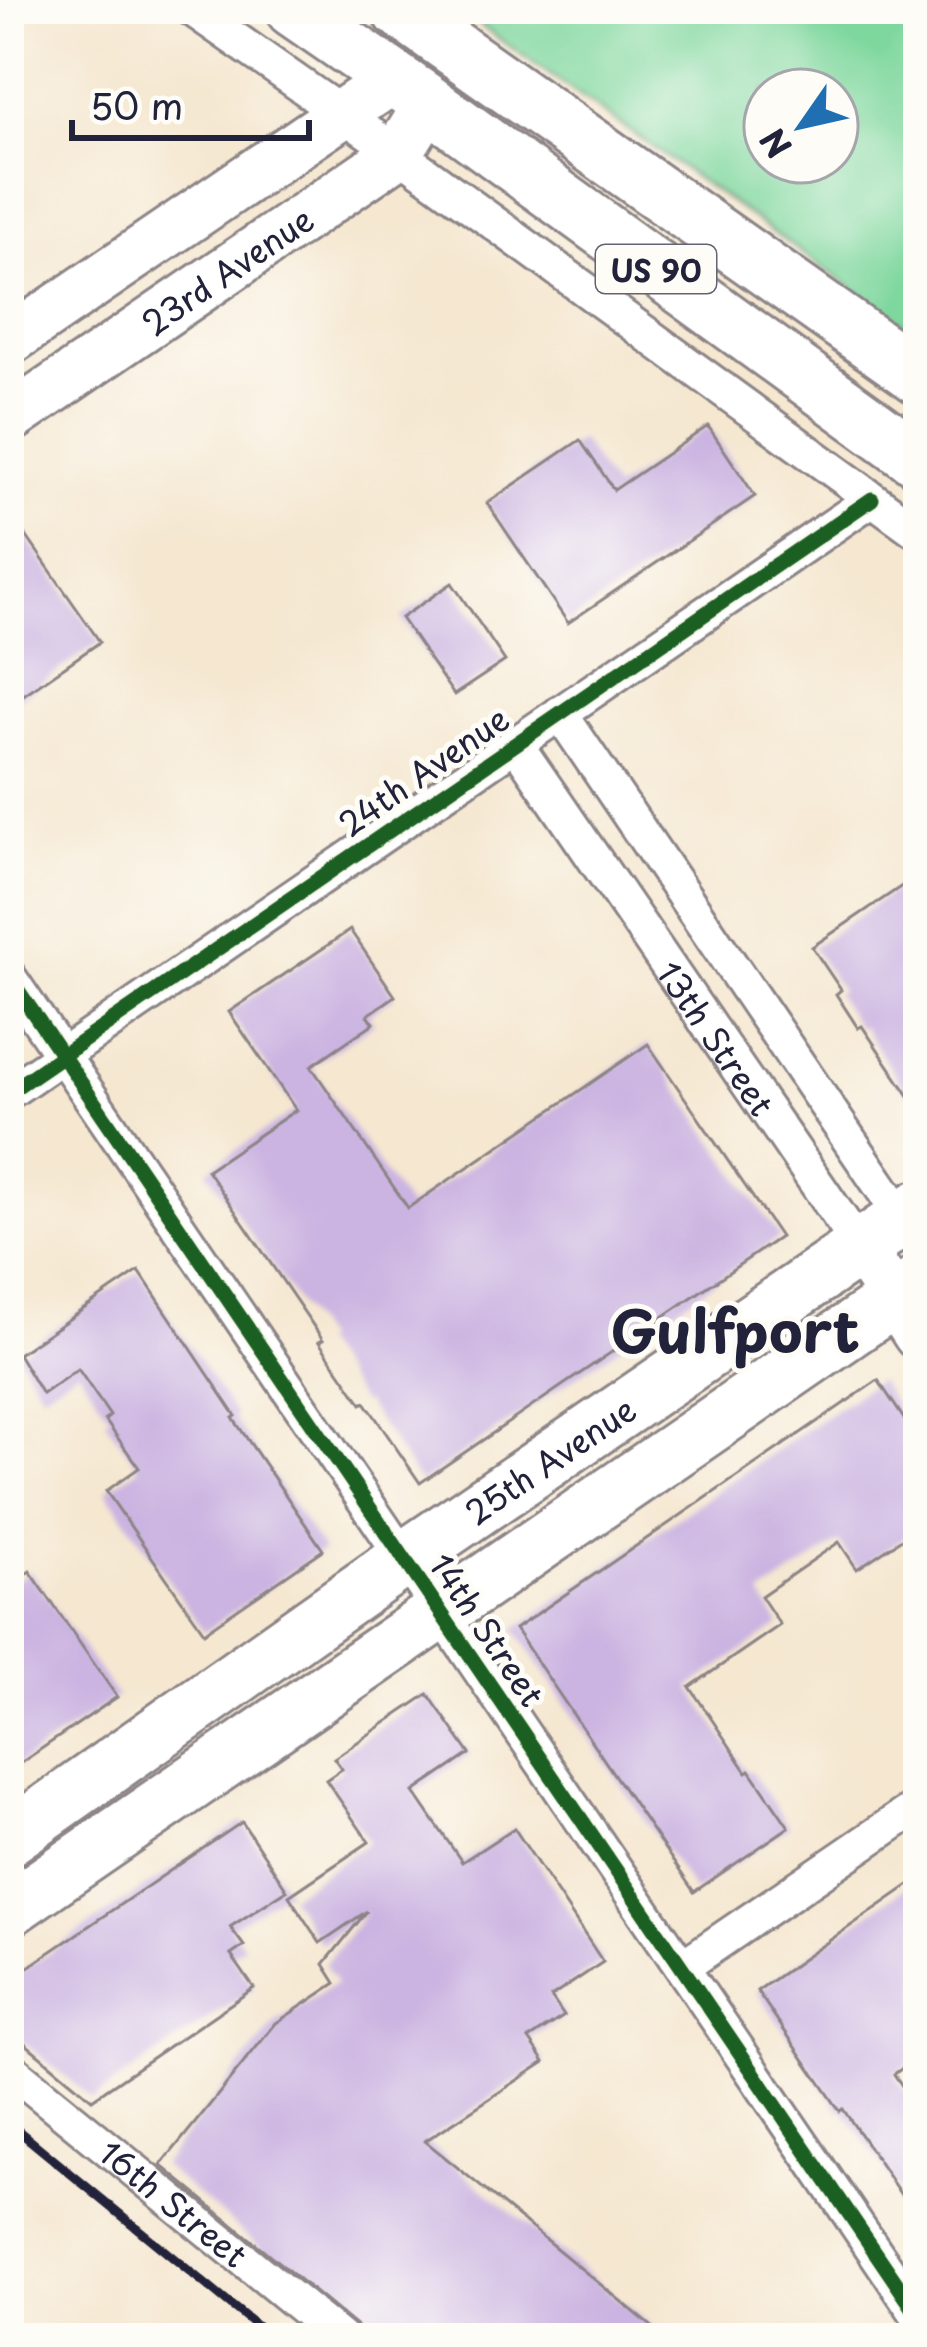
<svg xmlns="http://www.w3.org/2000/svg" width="927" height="2347" font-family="'Playpen Sans',sans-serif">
<rect width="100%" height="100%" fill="#fdfcf7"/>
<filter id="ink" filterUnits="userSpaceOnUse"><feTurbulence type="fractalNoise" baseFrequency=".00833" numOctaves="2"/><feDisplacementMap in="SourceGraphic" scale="24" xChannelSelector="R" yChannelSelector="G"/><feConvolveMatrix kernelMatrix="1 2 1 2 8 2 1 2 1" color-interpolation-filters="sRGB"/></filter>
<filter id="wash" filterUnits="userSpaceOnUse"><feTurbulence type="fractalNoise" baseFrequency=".004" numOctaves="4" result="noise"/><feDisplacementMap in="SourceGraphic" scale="48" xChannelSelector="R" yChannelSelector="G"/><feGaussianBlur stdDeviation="2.7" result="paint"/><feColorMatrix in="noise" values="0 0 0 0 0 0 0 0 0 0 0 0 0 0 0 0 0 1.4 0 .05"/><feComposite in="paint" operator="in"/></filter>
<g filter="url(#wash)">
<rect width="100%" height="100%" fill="#f5e7d0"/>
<path fill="#7ed79d" stroke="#507c6c" stroke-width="3" fill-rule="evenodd" d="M457,9H918V335ZM765,90H837V162H765Z"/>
<g id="blocks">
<path fill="#cbb4e1" d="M708,426L755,496L568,623L487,503L580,440L614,490Z
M9,511L100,642L9,705Z
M452,583L505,661L454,695L401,618Z
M918,875V1109L862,1026L858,1028L836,994L841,990L812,947Z
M350,930L395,996L368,1015L374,1023L311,1066L408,1208L648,1044L780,1237L420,1483L365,1402L362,1404L338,1369L319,1342L323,1340L207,1170L296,1110L229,1012Z
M139,1271L236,1416L233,1418L323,1550L204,1632L106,1491L139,1468L105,1420L110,1416L78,1369L42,1394L18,1354Z
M878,1380L918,1440V1528L857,1569L839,1542L761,1596L780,1625L690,1687L747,1772L750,1770L789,1827L694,1892L515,1629Z
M30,1571L117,1697L9,1771V1585Z
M428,1694L470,1754L414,1792L462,1862L514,1828L603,1962L551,1997L564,2016L529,2039L545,2062L425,2141L666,2338H370L161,2165L276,2023L336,1983L324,1964L367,1911L320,1943L289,1896L369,1842L326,1780L342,1769L334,1758Z
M242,1822L287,1890L230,1927L244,1946L231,1955L254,1988L92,2099L9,2030V1980Z
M918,1879V2057L894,2074L918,2109V2220L843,2109L840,2111L757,1991Z"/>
</g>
</g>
<g filter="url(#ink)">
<use href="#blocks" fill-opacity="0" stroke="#8c8486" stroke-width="3"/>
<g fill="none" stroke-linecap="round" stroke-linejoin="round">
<g stroke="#8c8486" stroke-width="39">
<g id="street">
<path d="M192,9L398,153L918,532"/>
<path d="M560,713L903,1219"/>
<path id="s1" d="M515,743L860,1247"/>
<path d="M9,977L918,2315"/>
<path d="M9,1092L872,499"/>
<path d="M682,1967L918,1806"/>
<path id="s2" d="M9,2068L340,2338"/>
</g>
</g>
<g stroke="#8c8486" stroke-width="54">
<g id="secondary">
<path d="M9,341L393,79"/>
<path id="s3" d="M9,419L398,153L429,103"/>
<path d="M860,1247L918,1335"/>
</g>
</g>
<g stroke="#8c8486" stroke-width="60">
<g id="primary">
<path d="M293,9L429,103L918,459"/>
<path d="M398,9L918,376"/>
<path id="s4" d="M9,1838L404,1559L918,1208"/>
<path d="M9,1909L918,1283"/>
</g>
</g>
<use href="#street" stroke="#fff" stroke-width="33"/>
<use href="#secondary" stroke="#fff" stroke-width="48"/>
<use href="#primary" stroke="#fff" stroke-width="54"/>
<path stroke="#22223b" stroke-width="9" d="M9,2123L271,2338"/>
<g stroke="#fdfcf7" stroke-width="22">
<path id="cycleway" d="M9,977L918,2315
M9,1092L872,499"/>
</g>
<use href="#cycleway" stroke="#1b5e20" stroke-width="15"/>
</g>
</g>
<g text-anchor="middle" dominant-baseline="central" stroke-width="10" stroke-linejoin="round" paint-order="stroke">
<rect fill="#fdfcf7" stroke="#646373" stroke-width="3" x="596" y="245" width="120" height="48" rx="9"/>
<g font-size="30" font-weight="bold" fill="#22223b">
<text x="656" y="269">US 90</text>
</g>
<g font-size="33" fill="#22223b" stroke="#fdfcf7">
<text stroke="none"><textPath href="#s3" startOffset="264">23rd Avenue</textPath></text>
<text transform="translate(423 770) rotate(-35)">24th Avenue</text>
<text stroke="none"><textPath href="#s1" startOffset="357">13th Street</textPath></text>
<text stroke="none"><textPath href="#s4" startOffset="660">25th Avenue</textPath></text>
<text transform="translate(488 1629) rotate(56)">14th Street</text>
<text stroke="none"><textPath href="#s2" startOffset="213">16th Street</textPath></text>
</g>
<g font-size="57" font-weight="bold" fill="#22223b" stroke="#fdfcf7">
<text x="735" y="1329">Gulfport</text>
</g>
</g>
<rect width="927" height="2347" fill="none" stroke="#fdfcf7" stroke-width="48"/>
<g transform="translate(801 126) rotate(236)"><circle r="57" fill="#fdfcf7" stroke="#a5a5ac" stroke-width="3"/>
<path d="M0-9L21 45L0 30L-21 45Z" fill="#1f6fb2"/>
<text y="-18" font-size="33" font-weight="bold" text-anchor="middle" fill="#22223b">N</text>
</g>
<path d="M72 120v18h237v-18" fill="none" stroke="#22223b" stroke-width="6"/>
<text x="90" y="120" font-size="36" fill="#22223b" stroke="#fdfcf7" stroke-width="9" paint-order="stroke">50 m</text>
</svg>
